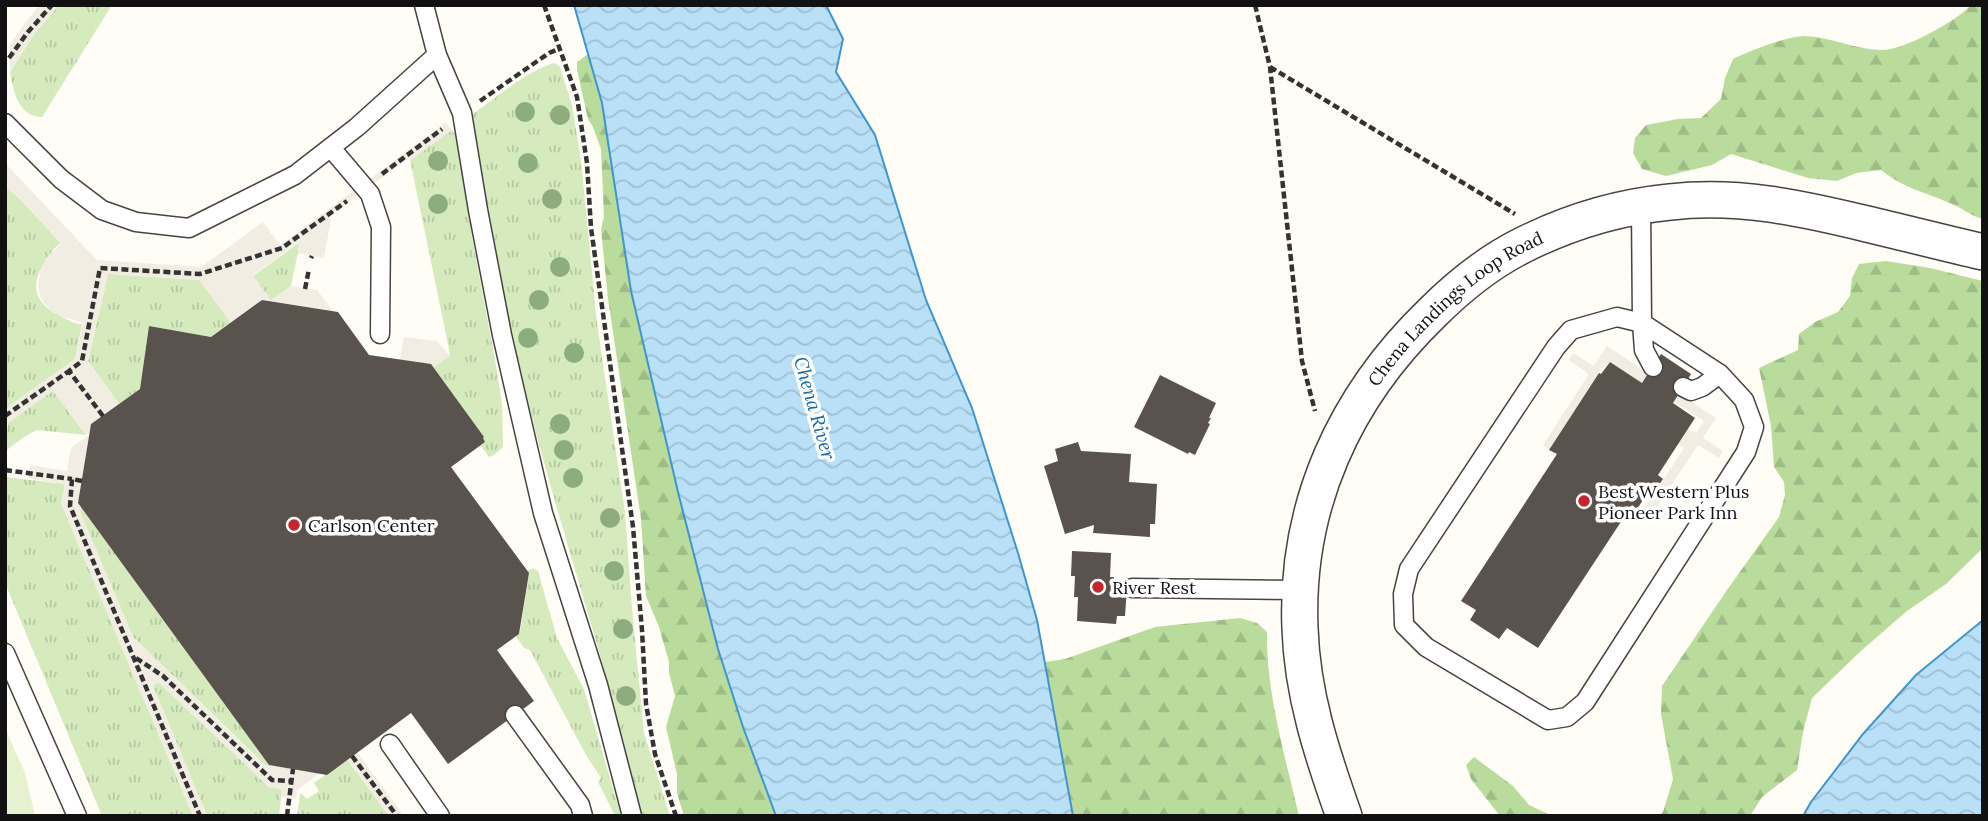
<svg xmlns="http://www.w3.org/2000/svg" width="1988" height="821" font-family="Lora,serif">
<defs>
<pattern id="grass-tufts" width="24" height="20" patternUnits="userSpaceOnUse" patternTransform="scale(1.75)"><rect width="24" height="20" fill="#d5ebbd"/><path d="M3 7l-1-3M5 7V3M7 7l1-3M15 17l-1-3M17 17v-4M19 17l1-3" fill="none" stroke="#b6c8a1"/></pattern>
<pattern id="forest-firs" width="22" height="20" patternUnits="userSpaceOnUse" patternTransform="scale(1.75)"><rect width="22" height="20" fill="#b9dc9c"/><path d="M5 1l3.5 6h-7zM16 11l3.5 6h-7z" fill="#9ebc85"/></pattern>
<pattern id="water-waves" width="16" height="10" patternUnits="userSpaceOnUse" patternTransform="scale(1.75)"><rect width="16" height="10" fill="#b9e0f7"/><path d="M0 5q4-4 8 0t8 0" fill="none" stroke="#9ebfd3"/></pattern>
</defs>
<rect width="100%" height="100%" fill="#fffdf5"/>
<path fill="url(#grass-tufts)" d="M59,5H112L42,117C19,117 13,91 10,72L34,34Z
M555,63L560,67L572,105L581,160L597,323L625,512L632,608L644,733L670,816H640L637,798L612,710L604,669C577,573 546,478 523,382C502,294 489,205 470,116C492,101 530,68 555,63Z
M452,130L458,139L467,191L472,237L496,365L502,404L503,447L494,455L489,457L481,446L485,442L483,438L433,368L450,354L410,160Z
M5,188L16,195L61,243C52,249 50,255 44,264C30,285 35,303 57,314C67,318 71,324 82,324L75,359L5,409Z
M300,242L291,286L271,301L253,276Z
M108,274L200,280L231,323L211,337L149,326L140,389L119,404L88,361Z
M53,390L86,435L37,430L27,435L5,451L8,423Z
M5,477L65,484L61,504L63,508L193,816H102L5,583Z
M81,507L269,765L267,767L133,637L80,512Z
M534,569L538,571L557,638L584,689L621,816H615L598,782L601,778L586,755L530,650L524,648L516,636L520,633L529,573L527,570Z
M156,683H160L269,787L282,789L279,816H207L153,686Z
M347,759L389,816H297L300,794L301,793L307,799L319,791L314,783Z"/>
<path fill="url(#forest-firs)" d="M1971,5H1983V219C1969,215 1964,209 1952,204C1924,191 1908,191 1881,170L1856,173L1837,181L1808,178L1731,154L1712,165L1666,176L1642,169L1633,153L1635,138L1646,125L1678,119L1701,118L1721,99L1725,78L1733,59C1749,51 1787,36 1805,36C1829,37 1855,49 1880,50C1901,52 1957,21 1971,5Z
M588,54L602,103L631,291L678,492L718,649L743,727L776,816H684L677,793V774L666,727L675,696L669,673V662L659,627L646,596L641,519L608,299L601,229L604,217L601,149L593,127L588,119L577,70V62Z
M1886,261L1930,268L1983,281V548L1946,584L1907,611L1863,649L1812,698L1803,732L1797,770L1762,797L1750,816H1659L1663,812L1673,779L1661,714L1662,686L1727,590L1779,517L1785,495L1784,482L1774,467L1771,426L1759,368L1798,350L1799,334L1815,322L1838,312L1850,296L1852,278L1859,264Z
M1240,618L1257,623L1267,632C1266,694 1285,755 1299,816H1073L1045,662L1065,659L1155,627Z
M1474,757L1513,786L1529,805L1552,816H1500L1471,779L1466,765Z"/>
<path fill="#e6f2cf" d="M5,728L25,773L35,816H5Z"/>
<path fill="#f1ede2" d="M40,5H59L34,34L10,72L9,46L24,24Z
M445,122L452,130L410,160L409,158L329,216L331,219L324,258L298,253L299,242L253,275L271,300L291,286L317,290L333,311L262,300L231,323L199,280L108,274L88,361L119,404L91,424L90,432L86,435L53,391L8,423L5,436V409L75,359L83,323L65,317L64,319L58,314L52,312L41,299L38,286L41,268L47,257L62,243L16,195L5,188V163L97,260L201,267L263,222L280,245L439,128Z
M404,337L437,341L450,356L433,368L400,360Z
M1607,346L1716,418L1703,438L1723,451L1719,458L1698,445L1650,518L1642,512L1684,448L1678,444L1688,429L1696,433L1704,421L1676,403L1674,404L1610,362L1606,364L1599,373L1549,450L1543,445L1589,374L1569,360L1573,353L1594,366Z
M89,435L78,503L81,507L80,512L133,637L266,767L269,765L320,773L297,790L296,798L281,797V789L269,787L158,682L153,686L207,816H193L63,508L61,504L65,484L28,478L30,465L67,471L71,448Z
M357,752L404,816H389L347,759Z"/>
<path fill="url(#water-waves)" stroke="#3f96cf" stroke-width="2" d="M574,5H826L843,39L836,72L875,135L926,300L972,408L1018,553L1037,620L1073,816H776L743,727L718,649L678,492L631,291L602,103Z
M1983,620V816H1803L1811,802L1863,734L1916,675Z"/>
<path fill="#5a524d" d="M262,300L338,312L369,355L431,364L484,437L483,438L485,442L451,467L529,573L519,634L497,650L534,701L448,764L411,713L327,775L269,765L78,503L91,424L140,389L149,326L211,337Z
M1661,354L1691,374L1673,403L1695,418L1658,475L1663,479L1651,496L1647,494L1637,509L1632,505L1538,648L1507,628L1499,639L1470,620L1476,610L1461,601L1557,454L1549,450L1599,373L1601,374L1610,362L1642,383Z
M1160,375L1216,403L1209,418H1211L1208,423L1210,424L1195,455L1189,452L1188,454L1134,427Z
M1078,442L1081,451L1131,454L1129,482L1157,484L1155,524H1150V537L1093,533L1094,525L1065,534L1044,466L1058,461L1055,449Z
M1072,551L1111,553L1110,577H1114V583L1118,584L1117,587L1127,588L1125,616H1117L1116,624L1077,621L1078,597H1074L1075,576H1071Z"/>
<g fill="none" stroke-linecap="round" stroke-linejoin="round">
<g stroke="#444" stroke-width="21">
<path id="lane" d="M437,55L462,113L478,210L502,335L543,513L598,685L632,816
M5,123L61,179L102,210L136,222L189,228L295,175L357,127L437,55L424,5
M331,148L370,194L381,227L380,334
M1641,206L1642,323L1617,317L1571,330L1556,347L1409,569L1403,594L1404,625L1426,647L1548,720L1567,717L1585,702L1746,452L1754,427L1744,400L1720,374L1642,323
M1642,323L1644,350L1653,367
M1683,387L1691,391L1702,387L1720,374
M1132,588L1301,590
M5,653L77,816
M515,715L580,805L583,816
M390,744L440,816"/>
</g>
<g stroke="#444" stroke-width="38">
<g id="street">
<path id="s1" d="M1344,816C1322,754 1302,694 1300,628C1295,505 1345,397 1432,313C1459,286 1489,262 1523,245C1569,222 1619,207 1670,202C1737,194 1801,208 1867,224C1905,233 1944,243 1983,252"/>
</g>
</g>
<path stroke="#333" stroke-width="4.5" stroke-dasharray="7 3.5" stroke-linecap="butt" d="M544,5L577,97L587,163L591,228L633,527L642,630L646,704L655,754L676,816
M1255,5L1270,67L1302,361L1315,411
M9,58L28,32L52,5
M1270,67L1515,214
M480,101L549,53L561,48
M382,174L442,129
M311,258L312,256
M305,289L309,269
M5,416L69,371
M103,416L69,371L82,361L100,268L200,274L282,248L347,201
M5,470L72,479
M82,481L72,479L70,506L200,816
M136,658L163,676L272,780L290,781
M352,756L397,816
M287,816L293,769"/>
<use href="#lane" stroke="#fff" stroke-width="18"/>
<use href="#street" stroke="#fff" stroke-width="35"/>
</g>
<g fill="#8dad7f">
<circle cx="525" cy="112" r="10"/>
<circle cx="560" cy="115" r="10"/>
<circle cx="438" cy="161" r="10"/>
<circle cx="528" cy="163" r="10"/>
<circle cx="552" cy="199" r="10"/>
<circle cx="438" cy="204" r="10"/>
<circle cx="560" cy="267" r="10"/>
<circle cx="539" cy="300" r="10"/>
<circle cx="528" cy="338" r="10"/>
<circle cx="574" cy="353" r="10"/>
<circle cx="560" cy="424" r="10"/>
<circle cx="564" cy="450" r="10"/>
<circle cx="573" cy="478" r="10"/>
<circle cx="610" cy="518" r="10"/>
<circle cx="614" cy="571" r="10"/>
<circle cx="623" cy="629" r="10"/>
<circle cx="626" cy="696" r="10"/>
</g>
<g fill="#c4262e" stroke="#fff" stroke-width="2.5">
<circle cx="1584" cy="501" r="7"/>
<circle cx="294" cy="525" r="7"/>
<circle cx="1098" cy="587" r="7"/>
</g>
<g text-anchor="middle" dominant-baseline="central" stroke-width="7" stroke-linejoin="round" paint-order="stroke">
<g font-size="18" fill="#111" stroke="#fff">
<text stroke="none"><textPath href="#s1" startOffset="567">Chena Landings Loop Road</textPath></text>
</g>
<g font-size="18" fill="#111" stroke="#fff" text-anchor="start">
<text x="1598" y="491">Best Western Plus<tspan x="1598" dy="21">Pioneer Park Inn</tspan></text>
<text x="308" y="525">Carlson Center</text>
<text x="1112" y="587">River Rest</text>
</g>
<g font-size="19" font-style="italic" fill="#1768a6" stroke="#fff">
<text transform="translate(815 408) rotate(74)">Chena River</text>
</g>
</g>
<rect width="1988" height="821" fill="none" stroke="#111111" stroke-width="14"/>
</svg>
